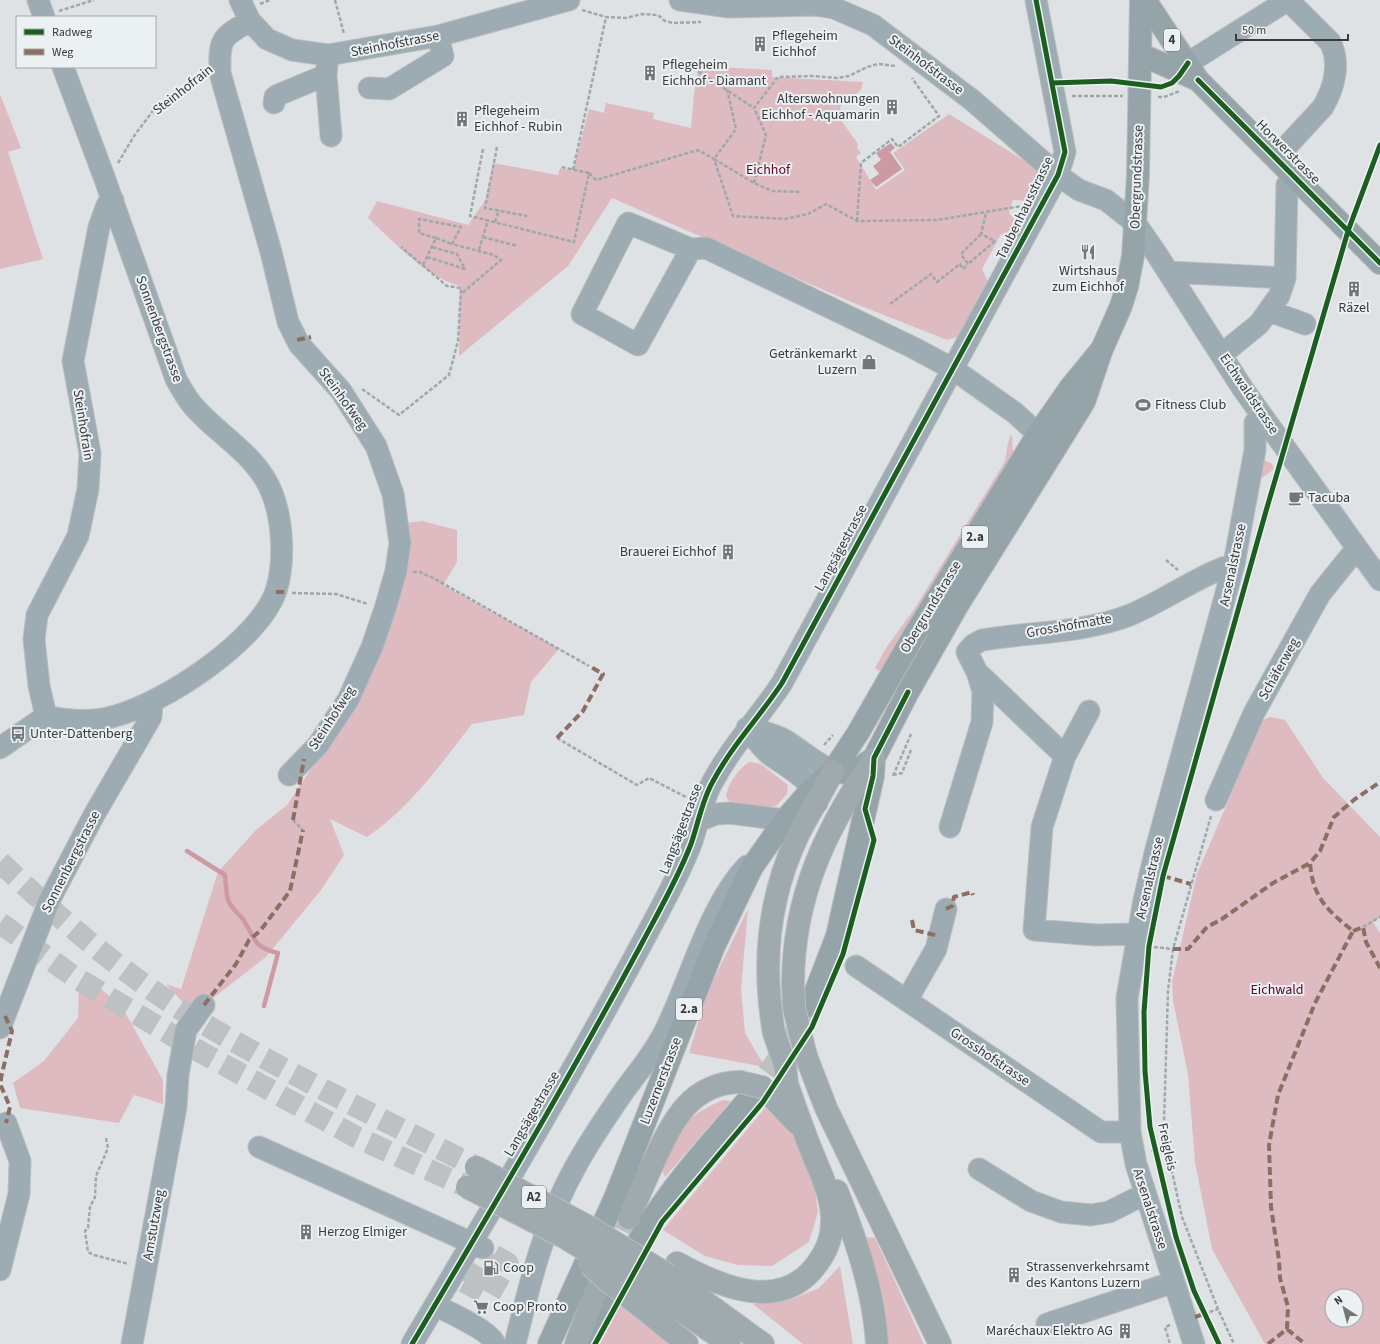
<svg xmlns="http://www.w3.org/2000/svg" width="1380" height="1344" font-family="'Source Sans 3',sans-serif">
<rect width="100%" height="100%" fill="#dfe2e4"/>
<path fill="#debac1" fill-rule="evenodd" d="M699,66L772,70V77L863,82L861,90L840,107L841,120L858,144L857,148L861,153L856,157L876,190L905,170L893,153L949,114L1025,161L1031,163L1044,176L1029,201L1013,200L1009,213L1015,220L1006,236L1001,234L982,269L988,282L960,336L947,340L856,304L612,198L568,266L459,356L460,286C426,277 394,242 368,218L377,201L468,225L486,199L493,163L558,175L560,168L573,171L589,109L604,113L606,103L654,113L653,119L691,128L694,93Z
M0,94L21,148L8,152L43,259L0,269Z
M1012,434L1013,455L880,671L875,668L886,648L915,608L1004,463C1008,453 1006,442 1012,434Z
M1262,459L1272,464L1274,469L1259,480Z
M422,521L457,530V562L443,585L559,649L531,682L524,715L472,724C440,765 410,808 367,837L330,819L344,855L321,890L266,957L204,1005L188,1008L166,984L181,989L218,872L256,830L287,805L347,715L400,524Z
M1270,717L1285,720L1323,778L1380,837V917L1373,922L1380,933V1344H1265L1212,1249L1195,1162L1188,1074L1173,1001L1172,982L1197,874L1235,785L1258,722ZM1332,1296H1356V1320H1332Z
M750,762L761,764L788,785L787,794L776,806L767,808L729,801L726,797C728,784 738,768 750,762Z
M748,909L741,989L745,1033L765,1067L689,1053L707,993Z
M79,986L100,988L122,1007L163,1080V1104L134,1095L119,1123L20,1108L13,1083L44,1061L78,1018Z
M723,1100L731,1101L665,1177L661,1168C680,1131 682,1117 723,1100Z
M765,1108L794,1135L814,1183L818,1212L809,1242L772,1266L738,1265L705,1256L663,1230Z
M863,1237L875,1238L924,1344H885Z
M840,1266L853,1344H803L753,1304L792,1299L819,1288Z
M620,1305L646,1323L669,1344H600Z"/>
<path fill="#cd9aa4" d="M891,143L895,148L890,152L902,169L876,187L870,180L879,174L873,166L881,160L876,153Z"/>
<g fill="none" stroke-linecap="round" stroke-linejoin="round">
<path stroke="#cd9aa4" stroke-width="4.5" d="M187,851L225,875C226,883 226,892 228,900C231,908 238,913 243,919C256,939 252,947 278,953L264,1006"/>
<path stroke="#bec1c2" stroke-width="21" stroke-dasharray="21 10" stroke-linecap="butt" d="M464,1282L489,1296L508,1263L483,1248
M471,1286L492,1253"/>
<path stroke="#bec1c2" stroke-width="22" stroke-dasharray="22 11" stroke-linecap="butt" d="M748,1100L785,1050L805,1015"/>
<path stroke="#bec1c2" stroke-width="22" stroke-dasharray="22 11" stroke-linecap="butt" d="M0,862C63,922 131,981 206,1025C294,1077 386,1121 476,1167
M0,923L73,976L197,1050L356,1137L467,1187
M609,1261L629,1218"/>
<g stroke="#bbbdbe" stroke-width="23">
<path id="minor" d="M38,0L44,17
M240,0L250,21L267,39L292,50L328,55L438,36L569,0
M680,0L729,7L815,5L834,8L873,25L972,100L1058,175L1079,190L1106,200L1125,215L1136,224L1156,253L1243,389L1380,580
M250,21C221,37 219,39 220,73L271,252L288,322L299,344L341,391L376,446L393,494L400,543L396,571L385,609L372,647L348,700L318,745L289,775
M328,55L326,75L331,136
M1188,63L1288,0
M369,88L389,89L443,56L438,36
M274,103L275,97L278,95L326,75
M1276,158L1323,107C1334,88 1341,63 1330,42L1288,0
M691,249L638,345L582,314L628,223L691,249L706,248L914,348L953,369L1015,413L1038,434L1045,448
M1168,272L1285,278
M1269,311L1305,324
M1222,354L1259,324L1279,296L1285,278L1287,185L1295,177
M1089,711L1065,756L1042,827L1034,930L1096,935L1137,934
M46,716L39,686L34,639L37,615L78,536L88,489L90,453L73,361L99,227L107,205L113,200
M747,728C754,737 761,747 769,754C786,767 815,780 817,803
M747,728C759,731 772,733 783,739C800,749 815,763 833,771
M0,748L46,716C68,721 93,723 115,716C164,703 259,641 276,591C285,563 283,521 272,493C258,456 221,437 196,409C187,400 182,390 176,379L103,174L63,67
M1065,756L977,672L967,652L973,645L982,640C1030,632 1084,633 1130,615C1166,600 1197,576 1234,564
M1216,800L1254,713L1320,594L1357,548
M698,821L716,814L729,813L785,820
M950,827L982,722L983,691L977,672
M856,966L1101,1132H1130
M907,1000L936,949L946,909
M0,1028L50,899L94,815L151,717L152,703
M259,1147L483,1248
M979,1169L1031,1201L1061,1212L1091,1215L1109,1212L1145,1194
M0,1270L19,1194L20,1161L6,1123
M435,1305C448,1312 491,1331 495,1344
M1047,1324L1174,1282
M132,1344L176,1107L178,1075L186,1030L204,1005
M412,1344C490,1212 569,1079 642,943C659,911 678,878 691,844C698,824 702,801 712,783C732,745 759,718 782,683L1058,175L1065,152L1036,0
M515,1344C530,1282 545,1220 577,1164C591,1139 608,1114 624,1091C638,1072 653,1054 664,1033C690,982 708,907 747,866
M1194,1344L1136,1164L1130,1132L1127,998L1144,900L1156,849L1234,564L1255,450V423L1264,418"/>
</g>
<g stroke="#bbbdbe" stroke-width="24">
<path id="major" d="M1145,0L1198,80L1380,263
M1140,54L1198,80
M833,771L847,773L855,771L874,758L908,692L957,606L1084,402L1102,349L1121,306L1127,287L1133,256L1138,175L1141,0
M810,1006L837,936L873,776L874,758
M583,1340C605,1305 622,1269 643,1234C672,1185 711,1143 748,1100
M549,1344L615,1198L714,946L752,867L785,820L812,789L833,771L858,733L912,639L1038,434L1070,388L1102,349"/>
</g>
<g stroke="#bbbdbe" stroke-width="24">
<path id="highway" d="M793,985C793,897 825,830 874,758
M774,1033C762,965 768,898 798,835C809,813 822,793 833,771
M806,1056L826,1108L940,1344
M762,1087L797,1123
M837,1191C856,1240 874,1291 877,1344
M629,1218C638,1198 646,1178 655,1159C673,1120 691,1083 740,1082
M677,1263C719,1286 781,1314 817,1264C828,1249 833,1235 832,1216C831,1194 820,1172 812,1152C803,1130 795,1107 787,1084L785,1065
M668,1275L763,1344
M656,1293L729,1344
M644,1309L687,1344
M576,1344L596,1291"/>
</g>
<path stroke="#9ea8ad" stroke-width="2.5" stroke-dasharray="4 2" stroke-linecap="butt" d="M335,0L344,34
M260,4L270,0
M582,10L606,17L626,18L642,14L658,15L665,21L673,23L701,22
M59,11L94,0
M693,68L754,108
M727,89L736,129L714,159L754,183L772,191L802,192
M1072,96H1123
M1158,97H1164L1180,91
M497,147L485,208L527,216
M483,149L470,216L574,242L589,173L561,167
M118,163L134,136L155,108L204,75
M573,170L606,17
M589,173L596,180L698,150L714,159L733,216L785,219L808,214L826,204L857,221L937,220L1022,206
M754,183L766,135L754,108L778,77L812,76L837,78L849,76L867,67L878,64L896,66
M857,221L861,163L892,139L898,147L939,116L912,78
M495,222L499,210
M981,234L961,254L968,264L995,241L981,234L986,213
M483,237L518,246
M436,238L452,244
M479,250L488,220
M427,257L465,269L457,254L432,247
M423,265L436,238L419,233V219L461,227L452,244L494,255L501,260L461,294
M890,304L931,274L937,282L960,264L963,269L968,264
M362,389L399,415L449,375L458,341L461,288L447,286L401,247
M1166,560L1178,570
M413,572H420L435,579L589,666
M292,593L336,594L368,604
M557,738L637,785L649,778L688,798
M824,745L833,735
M893,775L902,773L911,750
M893,776L911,734
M1211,816L1173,949L1168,991L1164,1121L1167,1149L1182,1217L1218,1309L1234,1344
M293,820L303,830
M1363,927L1380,917
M1154,947L1173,949
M106,1138L108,1148L96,1176L95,1197L90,1207L88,1228L85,1231L88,1252L94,1255L129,1264
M1151,1151L1167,1149
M1204,1314L1218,1309
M1170,1325L1165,1327L1170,1344"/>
<use href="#minor" stroke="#9dacb2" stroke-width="21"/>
<use href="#major" stroke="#95a4a9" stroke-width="22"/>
<use href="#highway" stroke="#9eaaae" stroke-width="22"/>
<g stroke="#bbbdbe" stroke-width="24" stroke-linecap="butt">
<path id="highway-bridge" d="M793,985L794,1008L806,1056
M774,1033L785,1065
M740,1082L762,1087
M476,1167L591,1228L668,1275
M467,1187L564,1237L656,1293
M589,1264L608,1281L644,1309"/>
</g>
<use href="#highway-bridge" stroke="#9eaaae" stroke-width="22"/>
<path stroke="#8d6e63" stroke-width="4" stroke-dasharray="8 4" stroke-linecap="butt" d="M297,340L311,337
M276,592H284
M557,738L583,711L603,674L589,666
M293,820L304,759
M1163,876L1191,884
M946,909L952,906L954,897L972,892L973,895
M912,920L914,930L939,936
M1353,931L1363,927L1366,942L1380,968
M1173,949H1188L1207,927L1222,919L1273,883L1310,863
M204,1005L236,964L249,940L260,931L290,891L303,830
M5,1016L12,1031L1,1078V1086L10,1107L6,1123
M1195,1317L1204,1314
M1287,1329L1305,1344
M1268,1344L1287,1329L1288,1307L1280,1278L1279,1260L1271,1207L1269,1145L1278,1095L1315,1003L1353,931C1327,910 1313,898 1310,863L1320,851L1334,817L1355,799L1380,782"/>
<g stroke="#ebf0f2" stroke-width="8">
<path id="cycleway" d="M1198,80L1380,263
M1052,83L1111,81L1161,87L1172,83L1179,76L1188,63
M412,1344C490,1212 569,1079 642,943C659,911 678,878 691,844C698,824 702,801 712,783C732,745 759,718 782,683L1058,175L1065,152L1036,0
M595,1344L662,1222L763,1102L812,1027L843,954L874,840L865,809L873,776L874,758L908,692
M1219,1344L1194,1291L1176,1237L1150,1127L1145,1071L1144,1012L1149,946L1163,876L1266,511L1348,231L1380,145"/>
</g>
<use href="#cycleway" stroke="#1b5e20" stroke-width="5"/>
</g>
<defs>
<g id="building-bare" transform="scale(1.2)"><path d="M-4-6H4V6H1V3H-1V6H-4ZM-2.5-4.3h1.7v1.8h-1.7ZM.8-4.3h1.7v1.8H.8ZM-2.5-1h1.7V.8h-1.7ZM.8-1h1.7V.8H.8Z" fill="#737577" stroke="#ebf0f2" stroke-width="2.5" paint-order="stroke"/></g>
<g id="restaurant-bare" transform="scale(1.2)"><path d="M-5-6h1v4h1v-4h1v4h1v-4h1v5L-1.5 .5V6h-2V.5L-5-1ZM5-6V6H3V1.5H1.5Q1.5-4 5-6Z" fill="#737577" stroke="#ebf0f2" stroke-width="2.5" paint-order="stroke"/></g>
<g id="shop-bare" transform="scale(1.2)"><path d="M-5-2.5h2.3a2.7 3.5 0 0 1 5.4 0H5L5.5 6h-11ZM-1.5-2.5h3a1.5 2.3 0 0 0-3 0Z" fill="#737577" stroke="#ebf0f2" stroke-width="2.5" paint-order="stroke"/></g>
<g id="stadium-bare" transform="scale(1.2)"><path d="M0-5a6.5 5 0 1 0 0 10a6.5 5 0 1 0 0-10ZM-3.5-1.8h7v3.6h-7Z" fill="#737577" stroke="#ebf0f2" stroke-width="2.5" paint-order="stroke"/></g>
<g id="cafe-bare" transform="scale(1.2)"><path d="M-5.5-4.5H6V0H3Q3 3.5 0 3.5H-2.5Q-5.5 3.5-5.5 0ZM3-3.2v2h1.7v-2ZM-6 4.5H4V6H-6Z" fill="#737577" stroke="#ebf0f2" stroke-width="2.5" paint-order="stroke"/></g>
<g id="bus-bare" transform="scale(1.2)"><path d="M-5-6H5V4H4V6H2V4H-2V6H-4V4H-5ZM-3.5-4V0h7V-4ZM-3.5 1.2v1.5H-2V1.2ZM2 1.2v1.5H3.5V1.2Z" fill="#737577" stroke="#ebf0f2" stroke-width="2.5" paint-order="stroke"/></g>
<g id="fuel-bare" transform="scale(1.2)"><path d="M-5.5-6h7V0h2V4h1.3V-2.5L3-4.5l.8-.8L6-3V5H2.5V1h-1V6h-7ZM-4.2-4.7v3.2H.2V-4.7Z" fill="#737577" stroke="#ebf0f2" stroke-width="2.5" paint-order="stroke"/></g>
<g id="supermarket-bare" transform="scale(1.2)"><path d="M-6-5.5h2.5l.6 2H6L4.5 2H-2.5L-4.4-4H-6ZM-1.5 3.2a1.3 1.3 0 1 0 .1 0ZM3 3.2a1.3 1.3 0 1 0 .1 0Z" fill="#737577" stroke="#ebf0f2" stroke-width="2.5" paint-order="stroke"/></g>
</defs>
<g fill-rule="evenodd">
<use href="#building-bare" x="760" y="44"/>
<use href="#building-bare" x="650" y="73"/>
<use href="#building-bare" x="892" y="107"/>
<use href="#building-bare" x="462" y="119"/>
<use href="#restaurant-bare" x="1088" y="252"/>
<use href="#building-bare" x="1354" y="289"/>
<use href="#shop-bare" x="869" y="362"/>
<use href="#stadium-bare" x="1143" y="405"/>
<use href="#cafe-bare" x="1296" y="498"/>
<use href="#building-bare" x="728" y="552"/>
<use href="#bus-bare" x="18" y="734"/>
<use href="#building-bare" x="306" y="1232"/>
<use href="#fuel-bare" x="491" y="1268"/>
<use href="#building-bare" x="1014" y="1275"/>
<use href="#supermarket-bare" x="481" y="1307"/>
<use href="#building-bare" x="1125" y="1331"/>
</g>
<g text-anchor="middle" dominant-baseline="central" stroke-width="4" stroke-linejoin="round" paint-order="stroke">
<g fill="#ebf0f2" stroke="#6e7173" stroke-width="1">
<rect x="1164" y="29" width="16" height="22" rx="3"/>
<rect x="962" y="526" width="26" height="22" rx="3"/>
<rect x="676" y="998" width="26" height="22" rx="3"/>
<rect x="522" y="1186" width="24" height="22" rx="3"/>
</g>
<g font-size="13" font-weight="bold" fill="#393b3c">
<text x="1172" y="40">4</text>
<text x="975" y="537">2.a</text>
<text x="689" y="1009">2.a</text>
<text x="534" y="1197">A2</text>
</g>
<g font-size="14" fill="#393b3c" stroke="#ebf0f2" text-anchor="start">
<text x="772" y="36">Pflegeheim<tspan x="772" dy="16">Eichhof</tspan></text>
<text x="662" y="65">Pflegeheim<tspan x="662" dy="16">Eichhof - Diamant</tspan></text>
<text x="880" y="99" text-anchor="end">Alterswohnungen<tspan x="880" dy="16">Eichhof - Aquamarin</tspan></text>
<text x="474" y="111">Pflegeheim<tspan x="474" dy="16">Eichhof - Rubin</tspan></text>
<text x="1088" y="271" text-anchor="middle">Wirtshaus<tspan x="1088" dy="16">zum Eichhof</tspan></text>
<text x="1354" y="308" text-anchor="middle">Räzel</text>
<text x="857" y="354" text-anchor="end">Getränkemarkt<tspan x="857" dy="16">Luzern</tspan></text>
<text x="1155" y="405">Fitness Club</text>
<text x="1308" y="498">Tacuba</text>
<text x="716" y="552" text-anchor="end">Brauerei Eichhof</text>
<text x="30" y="734">Unter-Dattenberg</text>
<text x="318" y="1232">Herzog Elmiger</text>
<text x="1026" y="1267">Strassenverkehrsamt<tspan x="1026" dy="16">des Kantons Luzern</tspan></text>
<text x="503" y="1268">Coop</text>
<text x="493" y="1307">Coop Pronto</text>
<text x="1113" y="1331" text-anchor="end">Maréchaux Elektro AG</text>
</g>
<g font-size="14" fill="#393b3c" stroke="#ebf0f2">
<text transform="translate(395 44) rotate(-11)">Steinhofstrasse</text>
<text transform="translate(926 65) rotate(37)">Steinhofstrasse</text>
<text transform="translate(183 90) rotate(-38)">Steinhofrain</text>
<text transform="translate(1288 152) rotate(45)">Horwerstrasse</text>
<text transform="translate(1137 177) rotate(-88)">Obergrundstrasse</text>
<text transform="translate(1025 208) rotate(-64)">Taubenhausstrasse</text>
<text transform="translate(159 329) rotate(70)">Sonnenbergstrasse</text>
<text transform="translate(1249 394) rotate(56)">Eichwaldstrasse</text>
<text transform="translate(343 399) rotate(54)">Steinhofweg</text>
<text transform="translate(83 425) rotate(81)">Steinhofrain</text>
<text transform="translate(841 548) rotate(-62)">Langsägestrasse</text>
<text transform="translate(1233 565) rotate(-78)">Arsenalstrasse</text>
<text transform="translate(931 607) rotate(-59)">Obergrundstrasse</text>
<text transform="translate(1069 626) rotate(-10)">Grosshofmatte</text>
<text transform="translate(1279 669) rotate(-61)">Schäferweg</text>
<text transform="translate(332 718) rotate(-57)">Steinhofweg</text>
<text transform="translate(681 829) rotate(-69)">Langsägestrasse</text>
<text transform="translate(71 862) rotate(-63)">Sonnenbergstrasse</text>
<text transform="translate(1150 878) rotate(-77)">Arsenalstrasse</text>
<text transform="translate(990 1057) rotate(34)">Grosshofstrasse</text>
<text transform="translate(661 1081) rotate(-69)">Luzernerstrasse</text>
<text transform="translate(532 1114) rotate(-60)">Langsägestrasse</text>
<text transform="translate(1167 1147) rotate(78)">Freigleis</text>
<text transform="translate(1150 1209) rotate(72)">Arsenalstrasse</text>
<text transform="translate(154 1225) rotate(-80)">Amstutzweg</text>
</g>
<g font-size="14" fill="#620527" stroke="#ebf0f2">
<text x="768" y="170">Eichhof</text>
<text x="1277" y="990">Eichwald</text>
</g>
</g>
<rect x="16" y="16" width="140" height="52" fill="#ebf0f2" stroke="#a4a8a9"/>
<rect x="24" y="29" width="20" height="6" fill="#1b5e20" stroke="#a4a8a9"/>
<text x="52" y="36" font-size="12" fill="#393b3c">Radweg</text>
<rect x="24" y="49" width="20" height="6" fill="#8d6e63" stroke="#a4a8a9"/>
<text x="52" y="56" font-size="12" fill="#393b3c">Weg</text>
<g transform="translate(1344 1308) rotate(324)"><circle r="19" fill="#ebf0f2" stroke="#a4a8a9"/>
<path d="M0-3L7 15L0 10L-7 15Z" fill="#737577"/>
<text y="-6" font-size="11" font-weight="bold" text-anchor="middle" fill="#393b3c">N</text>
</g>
<path d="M1236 34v6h112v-6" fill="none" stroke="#393b3c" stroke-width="2"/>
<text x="1242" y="34" font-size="12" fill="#393b3c" stroke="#ebf0f2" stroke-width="3" paint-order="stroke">50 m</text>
</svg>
